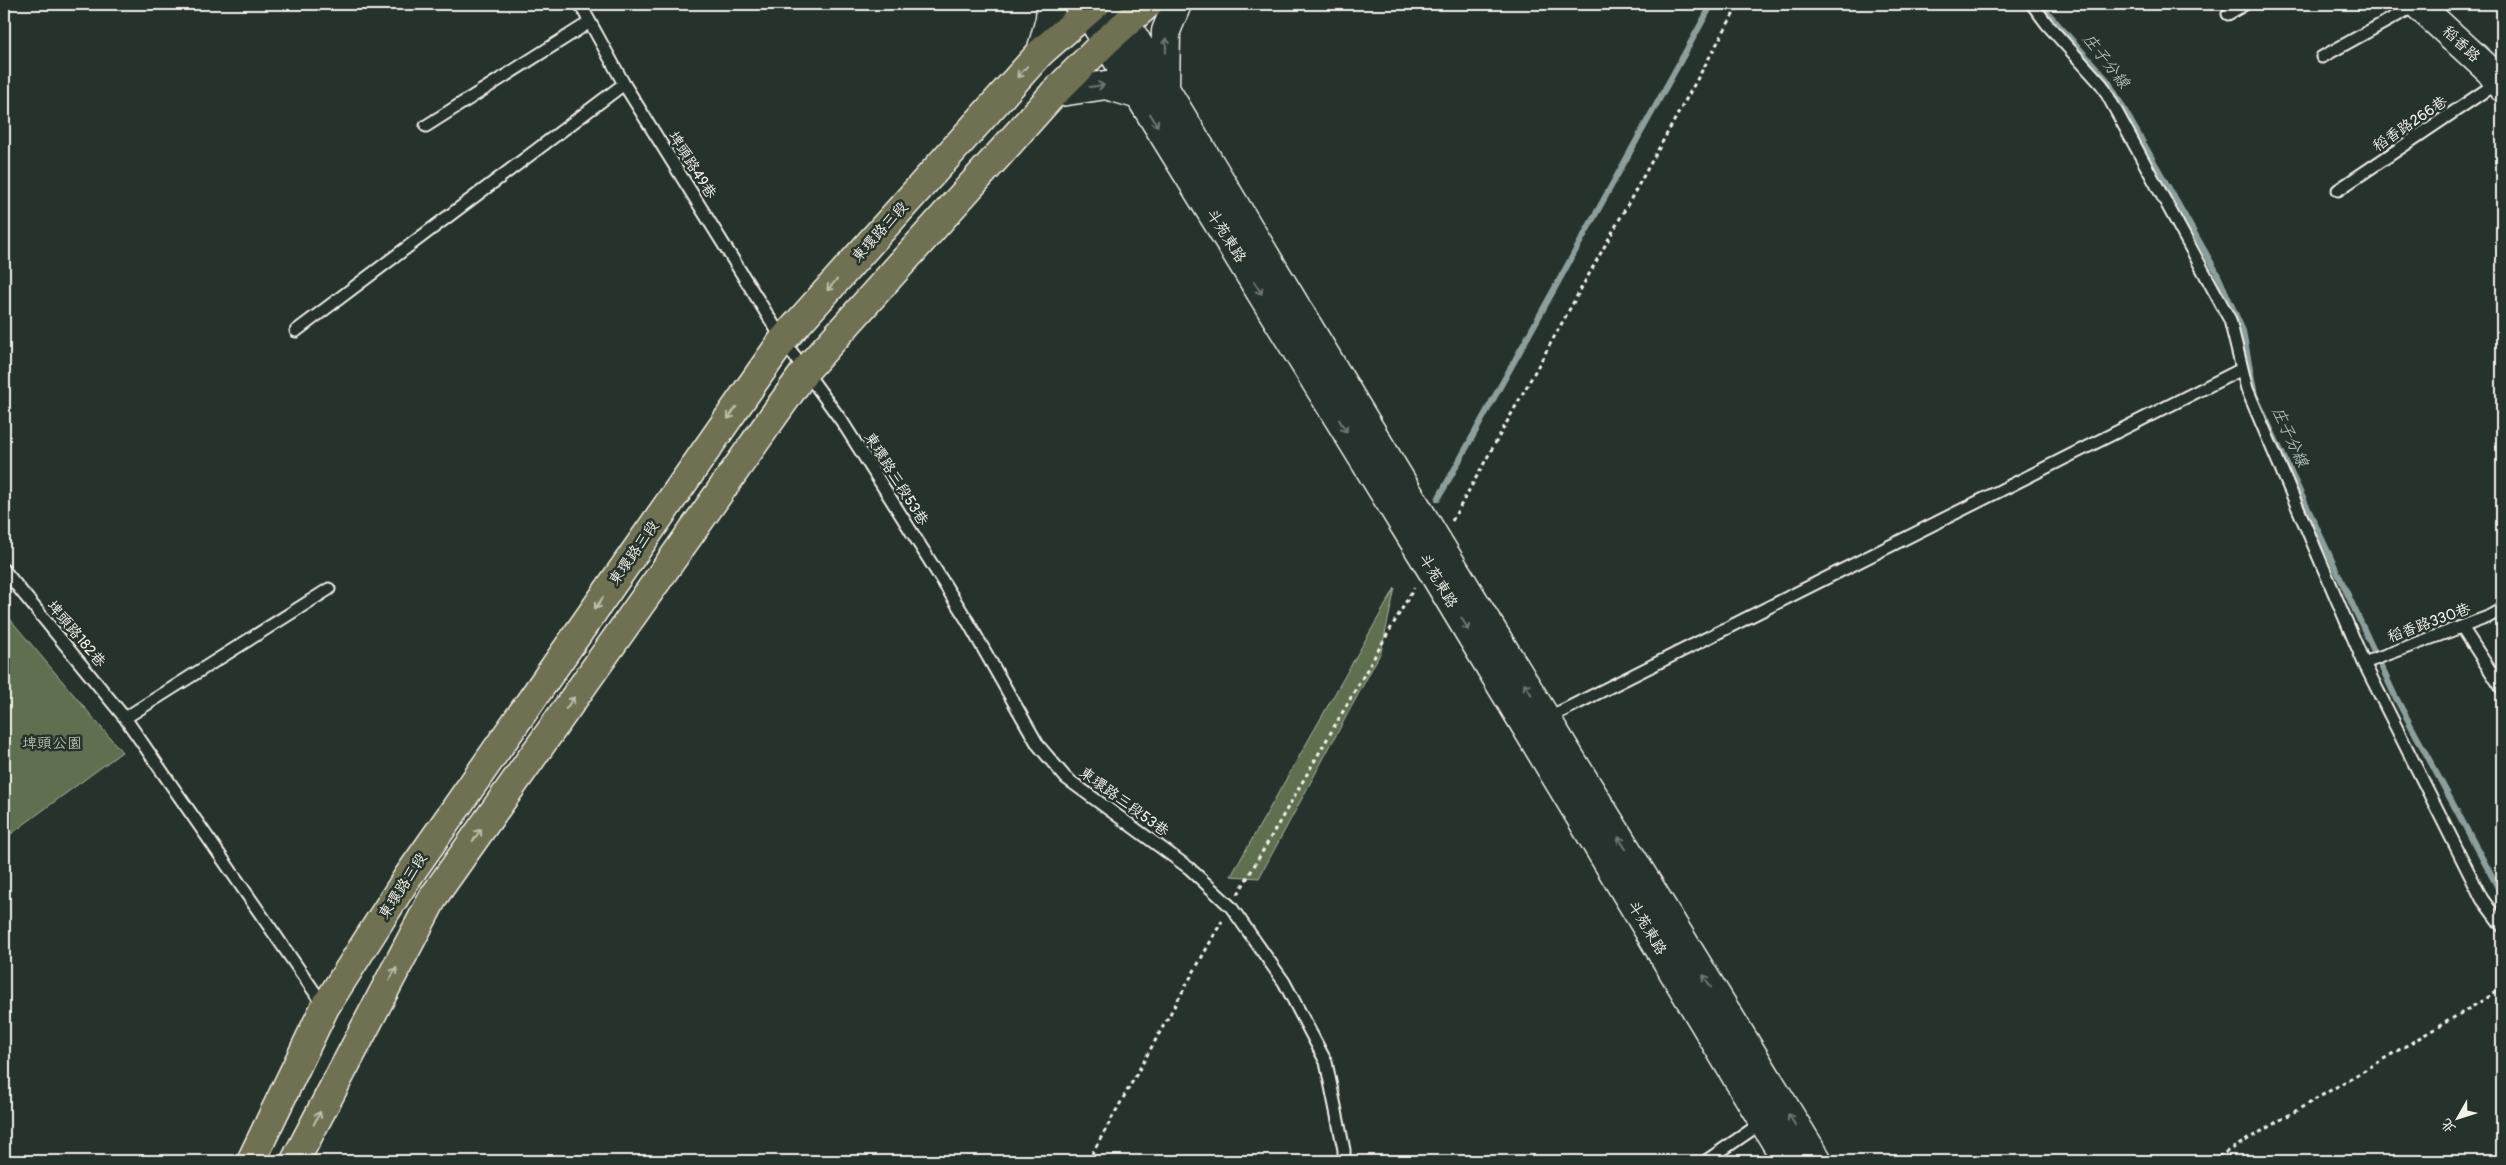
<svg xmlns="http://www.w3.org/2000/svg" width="2506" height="1165" font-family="Pangolin,'LXGW WenKai TC',sans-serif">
<rect width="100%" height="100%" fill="#26332d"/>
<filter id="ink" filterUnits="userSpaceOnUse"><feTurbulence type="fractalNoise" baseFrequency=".02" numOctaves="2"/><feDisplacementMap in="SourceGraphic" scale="10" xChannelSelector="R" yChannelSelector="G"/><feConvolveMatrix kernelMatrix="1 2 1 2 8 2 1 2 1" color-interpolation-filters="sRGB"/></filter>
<g filter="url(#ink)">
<path fill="#5f6f51" stroke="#aab09c" d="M1395,588L1381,652L1259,878L1231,876Z
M4,612L122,752L4,839Z"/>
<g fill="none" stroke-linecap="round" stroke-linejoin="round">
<path stroke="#8c9f9d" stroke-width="6" d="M2040,4L2108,81L2216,271L2243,331L2255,395L2395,696L2502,895
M1438,499L1712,4"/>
<g stroke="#f4f1e8" stroke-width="15">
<path id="lane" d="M580,4L624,84L783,340L843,423L967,620L1038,745L1066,778L1189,868L1231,907L1284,982L1326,1062L1344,1150V1161
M2032,4L2047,24L2102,85L2230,320L2247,389L2364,663L2482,899L2502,926
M2228,14L2245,4
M2322,57L2418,4
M426,126L590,22
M2338,190L2498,82
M296,331L624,84
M4,570L125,718L325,1007
M2462,627L2502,689
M2364,663L2488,617L2502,609
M125,718L329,589
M1546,719L2242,369
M1706,1161L1763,1122"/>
</g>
<g stroke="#f4f1e8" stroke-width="31">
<path id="secondary" d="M1083,4L1428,564L1787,1161
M1114,4L1439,544L1818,1161
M2417,4L2490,71L2502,87
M1041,52L1050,19L1051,4
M1165,89L1166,31L1177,4
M1054,93L1106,85L1139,95"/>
</g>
<g stroke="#f4f1e8" stroke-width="31">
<path id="primary" d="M251,1161L325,1007L407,878L783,340L1041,52L1096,4
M295,1161L434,896L806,370L1054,93L1106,41L1148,4"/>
</g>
<path stroke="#f4f1e8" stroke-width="3" stroke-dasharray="4 4" stroke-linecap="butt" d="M1452,521L1739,4
M1238,894L1414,588
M1088,1161L1222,921
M2211,1161L2502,989"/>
<use href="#lane" stroke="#26332d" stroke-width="11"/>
<use href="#secondary" stroke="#26332d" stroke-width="28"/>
<use href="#primary" stroke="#706f52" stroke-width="28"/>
</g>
<defs><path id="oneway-shaft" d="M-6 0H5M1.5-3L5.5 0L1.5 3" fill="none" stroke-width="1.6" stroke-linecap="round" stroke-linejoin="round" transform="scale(1.25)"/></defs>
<g stroke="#6e766e">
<use href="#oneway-shaft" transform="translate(1166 45) rotate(-89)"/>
<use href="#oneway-shaft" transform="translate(1097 86) rotate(-8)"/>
<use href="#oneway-shaft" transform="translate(1154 120) rotate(58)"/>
<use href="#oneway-shaft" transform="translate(1258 288) rotate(58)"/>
<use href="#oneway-shaft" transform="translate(1343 426) rotate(58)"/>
<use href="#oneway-shaft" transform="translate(1465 624) rotate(59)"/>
<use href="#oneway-shaft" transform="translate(1528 689) rotate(-121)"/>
<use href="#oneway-shaft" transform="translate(1622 843) rotate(-122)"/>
<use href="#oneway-shaft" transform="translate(1707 981) rotate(-122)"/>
<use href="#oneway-shaft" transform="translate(1792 1120) rotate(-122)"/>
</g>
<g stroke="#bfbdac">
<use href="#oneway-shaft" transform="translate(1022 72) rotate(132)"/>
<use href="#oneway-shaft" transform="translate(832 285) rotate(132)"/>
<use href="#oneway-shaft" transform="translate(732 413) rotate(125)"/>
<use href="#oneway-shaft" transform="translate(599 603) rotate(125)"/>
<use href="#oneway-shaft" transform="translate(570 703) rotate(-55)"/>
<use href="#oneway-shaft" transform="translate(477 835) rotate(-55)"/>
<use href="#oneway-shaft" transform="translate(393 974) rotate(-62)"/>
<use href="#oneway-shaft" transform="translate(317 1118) rotate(-63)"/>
</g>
</g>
<g text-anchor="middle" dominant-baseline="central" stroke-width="5" stroke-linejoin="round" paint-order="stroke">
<g font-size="15" fill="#f4f1e8" stroke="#26332d">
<text transform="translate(2461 44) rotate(43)">稻香路</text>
<text transform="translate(2410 124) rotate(-34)">稻香路266巷</text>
<text transform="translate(692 165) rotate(58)">埤頭路49巷</text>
<text transform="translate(880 232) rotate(-48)">東環路三段</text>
<text transform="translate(1226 236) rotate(58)">斗苑東路</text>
<text transform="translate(896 479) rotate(58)">東環路三段53巷</text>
<text transform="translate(634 553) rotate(-55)">東環路三段</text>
<text transform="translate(1438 581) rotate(59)">斗苑東路</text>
<text transform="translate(2429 623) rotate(-20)">稻香路330巷</text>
<text transform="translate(76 634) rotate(50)">埤頭路182巷</text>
<text transform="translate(1124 802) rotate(36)">東環路三段53巷</text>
<text transform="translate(403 886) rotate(-57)">東環路三段</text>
<text transform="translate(1647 928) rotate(59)">斗苑東路</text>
</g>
<g font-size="15" fill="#b8bdac" stroke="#26332d">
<text x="52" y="743">埤頭公園</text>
</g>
<g font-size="16" font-style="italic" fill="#aebbb6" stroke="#26332d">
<text transform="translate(2106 61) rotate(52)">庄子分線</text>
<text transform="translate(2290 437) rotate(65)">庄子分線</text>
</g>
</g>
<rect width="2506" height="1165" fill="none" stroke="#26332d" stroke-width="20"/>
<rect x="10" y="10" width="2486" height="1145" fill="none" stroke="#f4f1e8" stroke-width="2" filter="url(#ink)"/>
<g transform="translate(2458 1118) rotate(231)" stroke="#26332d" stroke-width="4" paint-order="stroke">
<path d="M0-4L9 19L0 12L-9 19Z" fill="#f4f1e8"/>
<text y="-8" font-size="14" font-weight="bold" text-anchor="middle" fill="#f4f1e8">北</text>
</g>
</svg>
